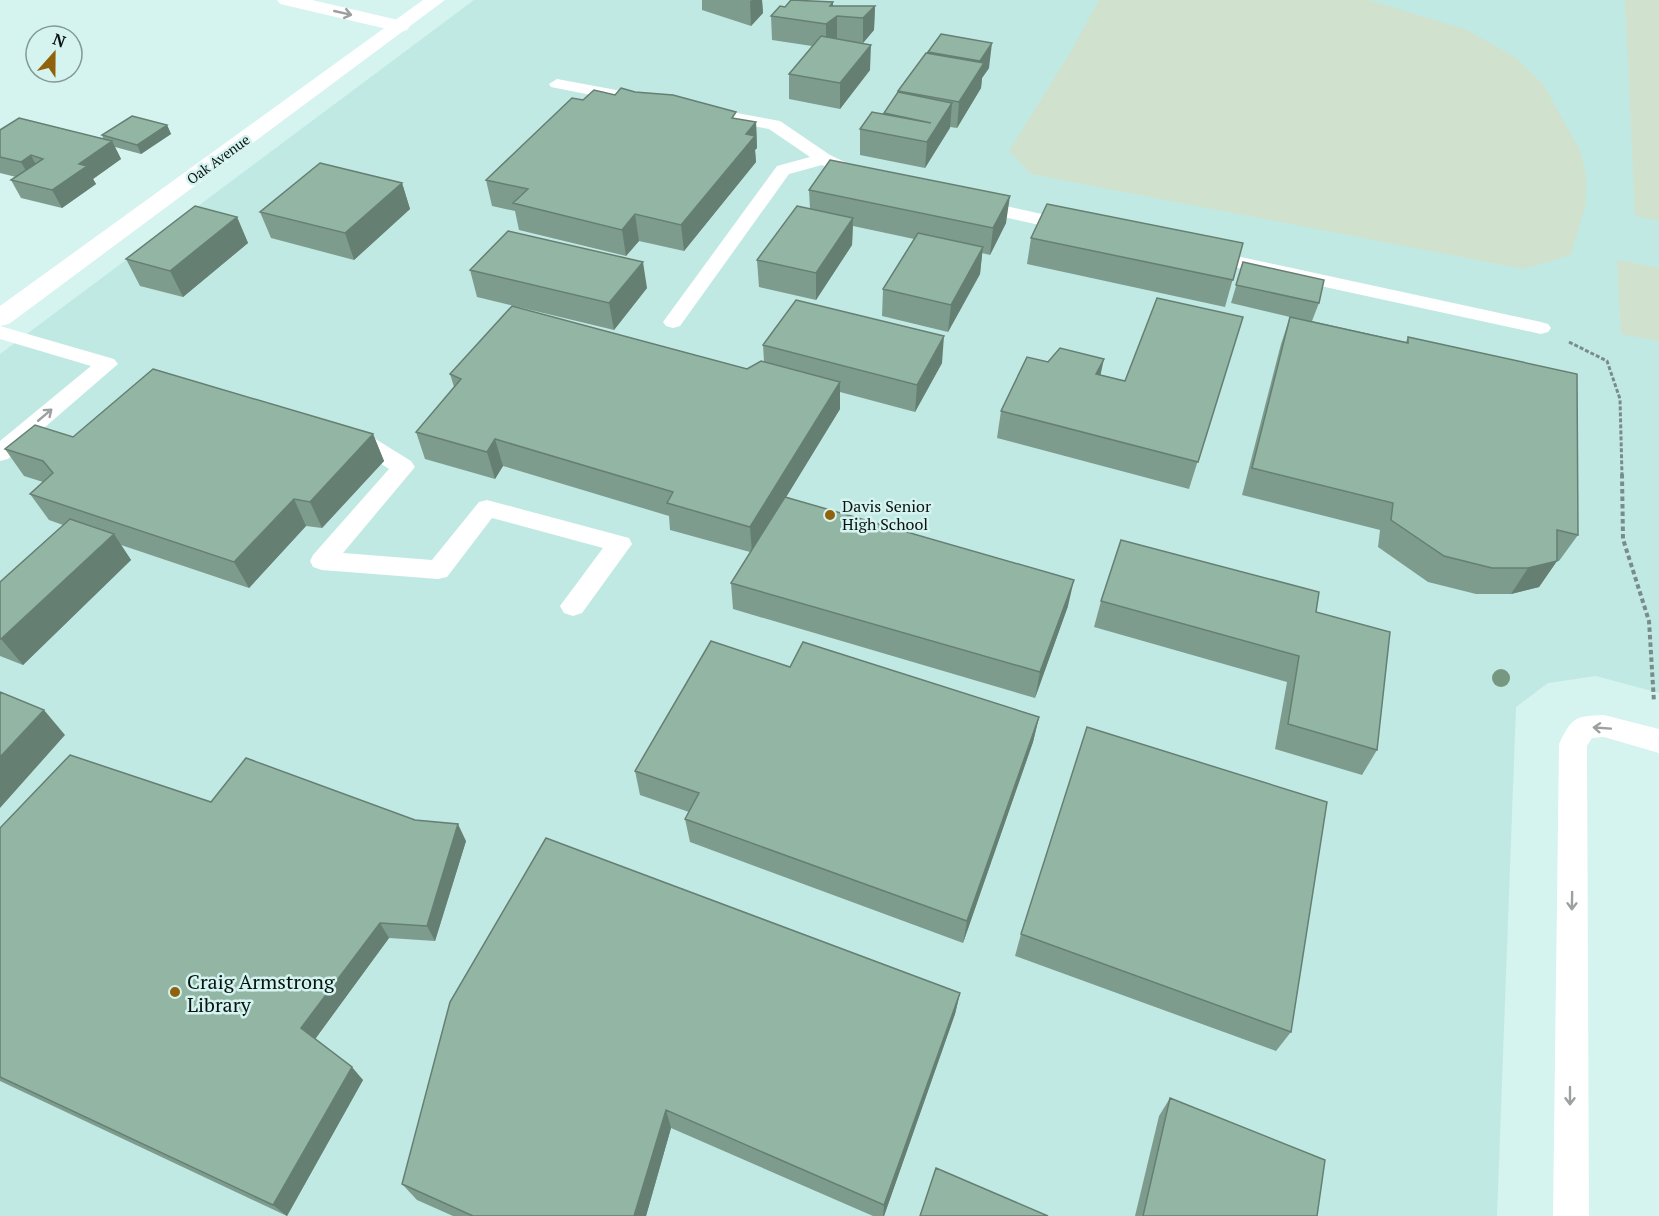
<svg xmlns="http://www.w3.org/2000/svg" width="1659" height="1216" font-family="'PT Serif',serif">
<rect width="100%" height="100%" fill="#d5f3ef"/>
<path fill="#c1e9e3" d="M474,0H1659V693L1596,676L1548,683L1516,707L1497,1216H0V354Z"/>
<path fill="#d0e1ce" d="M1099,0H1369L1467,30L1515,57L1543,84L1580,150L1586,174V203L1571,255L1524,269L1031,174L1009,151L1071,51Z
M1625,0H1659V221L1635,216Z
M1617,260L1659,268V341L1621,334Z"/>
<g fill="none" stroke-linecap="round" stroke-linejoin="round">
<path stroke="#788d8a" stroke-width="3" stroke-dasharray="4 2" stroke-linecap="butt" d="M1569,342L1607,361L1620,399L1622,475"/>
<path stroke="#788d8a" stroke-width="4" stroke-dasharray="4.5 3" stroke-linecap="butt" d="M1622,474L1623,539L1649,621L1654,702"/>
<path fill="#fff" fill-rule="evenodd" d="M557,79L627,92L635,97L627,102L551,87L549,84Z
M704,107L780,121L830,155L868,173L871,177L868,181H856L822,165L789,174L680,326L673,328L666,326L663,322L777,166L810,157L769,129L698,116L696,112L698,108Z
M975,199L1082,223L1084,227L1082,231L1075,233L968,209L966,205L968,201Z
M1204,249L1541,322L1548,324L1551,328L1548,332L1541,334L1197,259L1194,255L1197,251Z
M0,326L114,359L118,364L8,459L0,461V441L91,366L0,339Z
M353,427L361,430L411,461L415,467L343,553L432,560L479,502L487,500L629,538L632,544L582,613L573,616L564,613L560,606L603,548L492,518L447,577L438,579L322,570L313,567L310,561L313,555L389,469L345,440L342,435L345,430Z
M1604,715L1659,729V753L1604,737L1592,738L1587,746L1589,1216H1553L1559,744C1572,717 1575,716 1604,715Z"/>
<path fill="#fff" fill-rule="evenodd" d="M277,0H312L407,22L410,26L407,30L400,32L280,4Z"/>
<path fill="#fff" fill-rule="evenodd" d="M423,0H445L9,324L0,326V306Z"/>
</g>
<circle fill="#769780" cx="1501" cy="678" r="9"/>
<path fill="#7e9c8d" d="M702,0H762L763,13L751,26L702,10Z
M833,6H875L874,30L863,43L870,70L840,109L789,99V74L812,46L772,40L771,16L785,7Z
M941,34L989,68L982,78L981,88L957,128L950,127L925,168L860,155V129L884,114V113L898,93V91L928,53V52Z
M583,100L737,119L756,122L757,148L755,150L756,162L684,251L639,241L626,256L519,230L515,211L492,206L486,180Z
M167,125L171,134L141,154L115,147L121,159L93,179L96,184L62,208L21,198L11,180L16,177L0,173V130L103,138L102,135Z
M402,183L410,209L354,260L271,238L260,212Z
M809,190L1006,223L990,255L982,253L980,274L948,332L882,316L883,289L914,239L853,226L852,245L816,300L759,287L757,260L810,209Z
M237,217L248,243L183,297L140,286L126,259Z
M1031,238L1243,243L1225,307L1027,264Z
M1243,262L1319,303L1312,321L1406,342L1408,337L1578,535L1559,561H1557L1539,587L1511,594H1476L1428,582L1378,547L1380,530L1242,495L1281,344L1290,317L1231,303Z
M470,270L647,288L614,330L477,297Z
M1243,317L1189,489L997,438L1001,411L1101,375L1125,381Z
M763,345L942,363L915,412L840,392V409L786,497L1068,606L1035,698L733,609L731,583L750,552L670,530L669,516L503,466L495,479L425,459L416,432L454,387L450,374L747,369L764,362Z
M373,434L384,461L322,528L306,526L249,588L121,545L131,560L23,665L0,656V582L63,525L49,520L30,494L43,482L24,476L5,449L73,437Z
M1101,601L1316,612L1377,750L1362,775L1275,749L1287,682L1094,627Z
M790,667L1039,717L1033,742L963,943L690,842L685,819L689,812L640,795L635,771Z
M211,802L466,841L435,941L389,938L315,1039L363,1080L287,1216L0,1081V828Z
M1021,934L1291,1032L1276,1051L1015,956Z
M960,993L955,1014L884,1216H873L671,1128L646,1216H453L417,1200L402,1184Z
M1170,1098L1317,1216H1135L1159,1116Z"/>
<path fill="#667f73" d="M752,0H762L763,13L751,26L750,1Z
M833,2V19L837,16V41L826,48V24L830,6Z
M875,6L874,30L863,43V18Z
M992,43L989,68L982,78L981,88L957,128L959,102L979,71L980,61Z
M871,45L870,70L840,109V83Z
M952,103L950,128L925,168L927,142Z
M756,122L757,148L755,150L756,162L684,251L681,225L746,134Z
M167,125L171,134L141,154L137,145Z
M112,141L121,159L93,179L96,184L62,208L52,190L79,164Z
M31,155L40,173L31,180L21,162Z
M402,183L410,209L354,260L345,233Z
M1010,196L1006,223L990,255L993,228Z
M635,214L639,241L626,256L622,230Z
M237,217L248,243L183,297L170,271Z
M853,218L852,245L816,300V273Z
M983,247L980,274L948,332L951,305Z
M643,262L647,288L614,330L609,303Z
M944,336L942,363L915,412L917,385Z
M1104,359L1098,386L1096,374Z
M840,382V409L752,553L750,527Z
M373,434L384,461L322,528L310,502Z
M495,439L503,466L495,479L487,452Z
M294,499L306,526L249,588L234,562Z
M114,534L131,560L23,665L1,639Z
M1557,561L1539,587L1511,594L1528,568Z
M1074,580L1068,606L1035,698L1040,672Z
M44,710L65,735L0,808V757Z
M1039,717L1033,742L963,943L967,921Z
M458,824L466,841L435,941L427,926Z
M380,923L389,938L313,1042L301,1028Z
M960,993L955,1014L884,1216H883L884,1205Z
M352,1067L363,1080L287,1216L273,1205Z
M666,1110L671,1128L646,1216H634Z"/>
<path fill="#92b5a4" stroke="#667f73" stroke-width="1.5" d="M791,0L833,2L830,6H875L863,18L837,16L826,24L771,16L780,6L785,7Z
M941,34L992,43L980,61L928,52Z
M821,36L871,45L840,83L789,74Z
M926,53L984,63L959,102L898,91Z
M621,88L635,92L673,95L736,112L732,118L756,122L746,134L755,136L681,225L635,214L622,230L513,203L528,189L486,180L572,98L583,100L594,90L615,95Z
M898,92L952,103L927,142L860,129L872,112L931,123L884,113Z
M132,116L167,125L137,145L102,135Z
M19,118L112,141L79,164L87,166L52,190L11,180L43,159L31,155L21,162L0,157V130Z
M830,160L1010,196L993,228L809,190Z
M320,163L402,183L345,233L260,212Z
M1047,204L1243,243L1233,280L1031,238Z
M195,206L237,217L170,271L126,259Z
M797,206L853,218L816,273L757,260Z
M508,231L643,262L609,303L470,270Z
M918,233L983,247L951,305L883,289Z
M1243,262L1324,280L1319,303L1236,285Z
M1157,298L1243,317L1198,462L1001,411L1027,357L1048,362L1060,348L1104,359L1096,374L1125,381Z
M796,300L944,336L917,385L763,345Z
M512,306L747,369L761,361L840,382L750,527L667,503L673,492L495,439L487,452L416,432L461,379L450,374Z
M1290,317L1408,343V337L1577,374L1578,535L1557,530V561L1528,568H1492L1444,556L1391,520L1393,503L1252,468Z
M153,369L373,434L310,502L294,499L234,562L30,494L53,473L43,461L5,449L35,425L73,437Z
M785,497L1074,580L1040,672L731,583Z
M70,519L114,534L1,639H0V582Z
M1121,540L1319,592L1316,612L1390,632L1377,750L1288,724L1299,656L1101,601Z
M711,641L790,667L803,642L1039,717L967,921L685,819L699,793L635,771Z
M0,692L44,710L0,757Z
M1087,727L1327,802L1291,1032L1021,934Z
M70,755L211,802L246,758L415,820L458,824L427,926L380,923L301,1028L352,1067L273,1205L0,1077V828Z
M546,838L960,993L884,1205L666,1110L634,1216H473L402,1184L450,1002Z
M1170,1098L1325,1160L1317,1216H1143Z
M936,1168L1048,1216H920Z"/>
<defs><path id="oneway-shaft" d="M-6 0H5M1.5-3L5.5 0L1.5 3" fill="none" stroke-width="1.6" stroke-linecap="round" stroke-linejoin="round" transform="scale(1.5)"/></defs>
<g stroke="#9ca0a0">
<use href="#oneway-shaft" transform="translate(343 13) rotate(13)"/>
<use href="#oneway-shaft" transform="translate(45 415) rotate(-40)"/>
<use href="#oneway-shaft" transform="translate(1602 728) rotate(-176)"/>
<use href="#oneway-shaft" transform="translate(1572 901) rotate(91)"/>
<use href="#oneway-shaft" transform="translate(1570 1096) rotate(90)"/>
</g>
<g fill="#8f620b" stroke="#d5f3ef" stroke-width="2">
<circle cx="830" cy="515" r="6"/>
<circle cx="175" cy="992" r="6"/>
</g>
<g text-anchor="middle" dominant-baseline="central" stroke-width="5" stroke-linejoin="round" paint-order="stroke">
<g font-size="14" fill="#081211" stroke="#d5f3ef">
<text transform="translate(218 159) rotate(-36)">Oak Avenue</text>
</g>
<g font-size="16" fill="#081211" stroke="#d5f3ef" text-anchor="start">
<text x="842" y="506">Davis Senior<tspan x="842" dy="18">High School</tspan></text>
</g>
<g font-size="20" fill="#081211" stroke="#d5f3ef" text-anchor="start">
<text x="187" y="981">Craig Armstrong<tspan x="187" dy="23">Library</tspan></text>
</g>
</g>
<g transform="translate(54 54) rotate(21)"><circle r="28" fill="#d5f3ef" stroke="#839996" stroke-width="1.5"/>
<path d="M0-4.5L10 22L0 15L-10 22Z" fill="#8f620b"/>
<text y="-9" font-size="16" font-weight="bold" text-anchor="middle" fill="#081211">N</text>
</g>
</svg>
